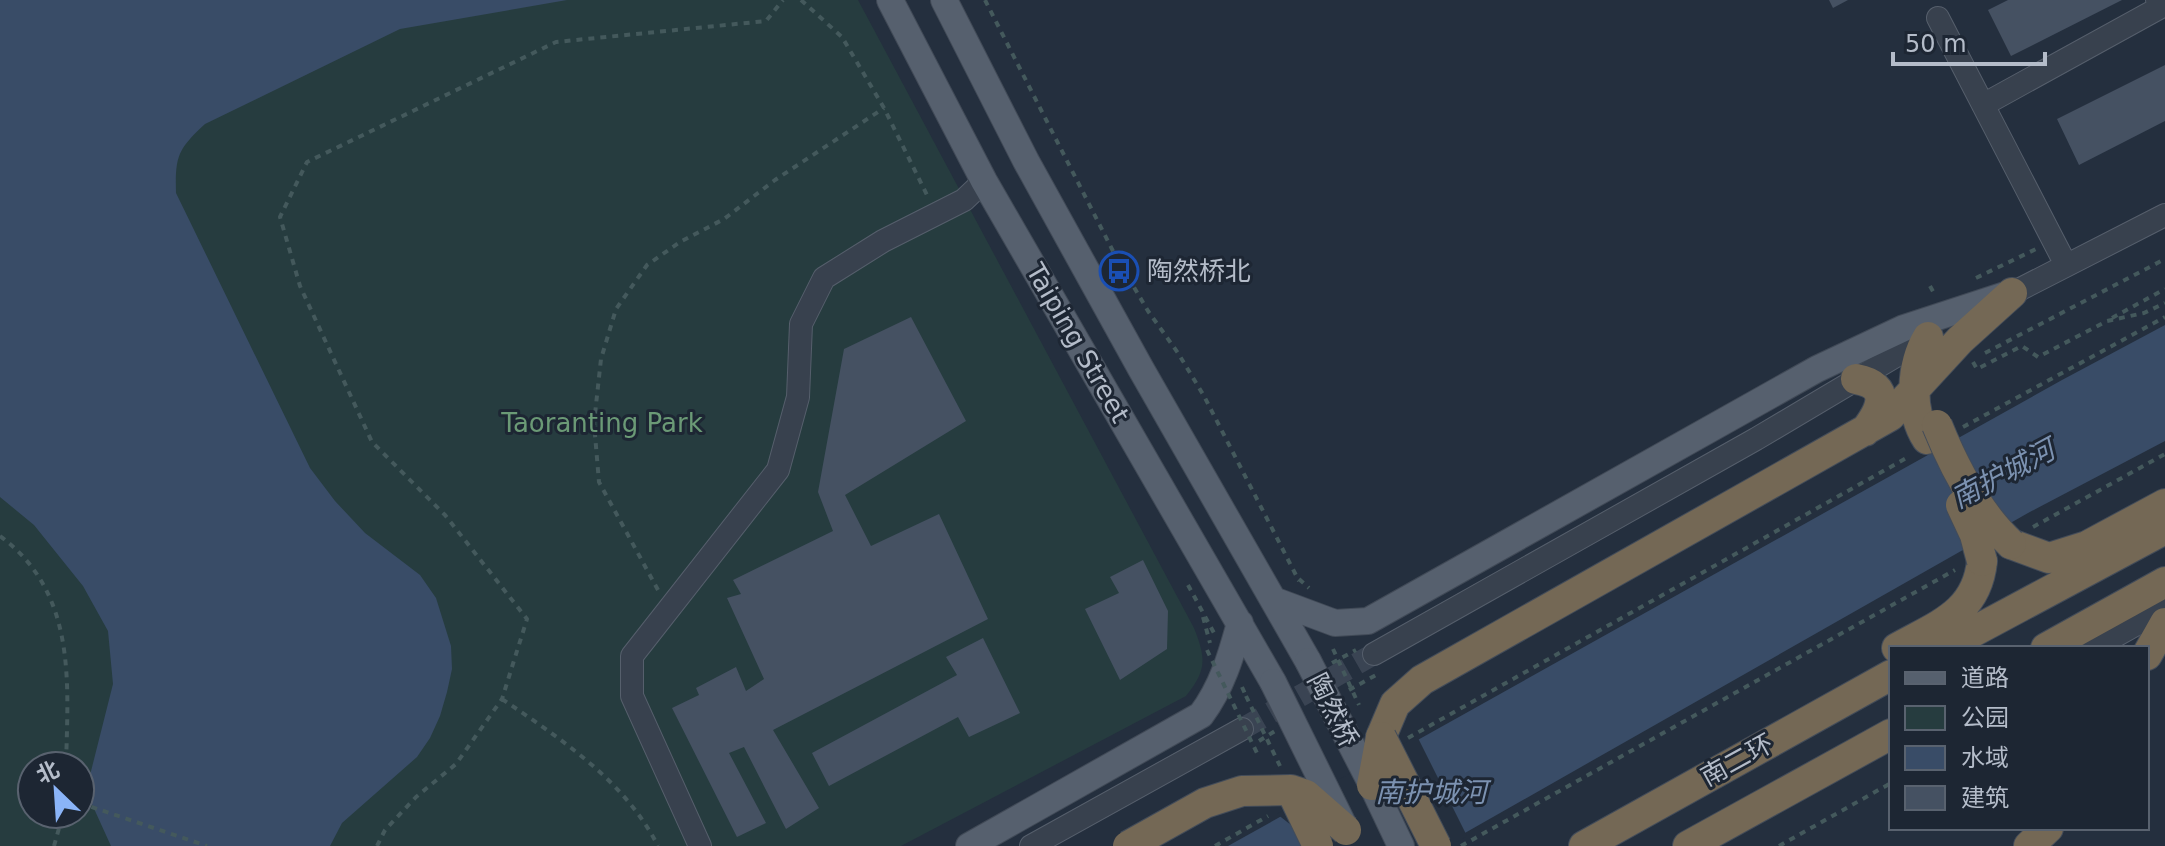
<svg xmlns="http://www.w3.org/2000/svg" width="2165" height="846" font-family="'DejaVu Sans','Noto Sans SC',sans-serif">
<rect width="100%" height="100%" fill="#242f3e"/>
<path fill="#263c3f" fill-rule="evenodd" d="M0,0H858L1194,628C1206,658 1207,670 1186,696L901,846H0ZM32,766H80V814H32Z"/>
<path fill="#394c67" d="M0,0H567L400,29L205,124C178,149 175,156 176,193L310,468L335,501L365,533L420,575L436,598L451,646L452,669L447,692L440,716L430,738L417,757L342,823L330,846H111L86,791L113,684L108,631L83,586L34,525L0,497Z
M2165,325V441L2028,513L1442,846H1228L2062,380Z"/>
<path fill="#242f3e" d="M1417,736L1467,836L1450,846H1302L1291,825L1277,814Z"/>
<path fill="#455162" d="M1829,0H1848L1833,8Z
M2008,0H2122L2011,56L1988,10Z
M2165,65V121L2079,165L2057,119Z
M911,317L966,421L845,495L871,546L939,514L988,619L773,730L819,808L786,829L744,747L729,753L766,823L737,837L672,708L699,695L696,688L736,667L746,691L764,679L727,598L741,594L733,580L833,531L818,492L844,349Z
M1143,560L1168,611L1167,649L1120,680L1085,609L1119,593L1110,577Z
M983,638L1020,713L969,737L958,717L829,786L812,753L957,675L946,657Z"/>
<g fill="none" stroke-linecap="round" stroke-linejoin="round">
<path stroke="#3a4453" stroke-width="22" stroke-dasharray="22 11" stroke-linecap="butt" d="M1242,729L1374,654"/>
<g stroke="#565f6c" stroke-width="24">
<path id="minor" d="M1938,18L2066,265
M1983,105L2161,7L2157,0
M2001,299L2165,215
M2094,648L2165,608
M1374,654L1756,439L1931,335
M700,846L632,696V656L778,470L798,397L801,324L824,278L883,241L964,200L984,181
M1031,846L1242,729"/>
</g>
<g stroke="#414a57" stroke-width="28">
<path id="major" d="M890,0L984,181L1273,682
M944,0L1026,161L1141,369L1308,661
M1276,601L1335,623L1368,621L1817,369L1904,328L2008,294
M1372,785L1401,846
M969,846L1201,715C1222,687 1231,656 1240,623"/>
</g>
<g stroke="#434c59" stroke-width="32">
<path id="highway" d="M1856,379C1893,386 1881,410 1865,431
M1927,439C1909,411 1911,365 1928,337
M2011,544L2049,558L2087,546L2165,504
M1897,648C1938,625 1977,613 1982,561
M1943,648L2165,529
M2046,648L2165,582
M2147,655L2165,623
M1381,737L1395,704L1422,680L1890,416L1960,340L2012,293
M1584,846L1891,675
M1688,846L1891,734
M2029,846L2048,828"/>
</g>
<path stroke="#44595c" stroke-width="4" stroke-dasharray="6 6" stroke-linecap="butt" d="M801,0L842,37L884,108L927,195
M985,0L1115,255L1148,311L1178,353L1204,396L1299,581
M1976,278L2036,249
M1930,286L1935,295
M2112,318L2165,289
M1985,353L2165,259
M1973,362L1977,369L2022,346L2038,357L2107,321L2144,313L2165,303
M1963,427L2165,317
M2033,527L2165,454
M0,536C77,593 68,682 66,766
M1299,579L1309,588
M1188,585L1214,633
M658,590L599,482L594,423L601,359L616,309L647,265L680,242L724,219L775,180L884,108
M1203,617L1210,643
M1332,663L1356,650
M1242,687L1246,696
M1349,690L1376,675
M502,699C561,739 625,781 658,846
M1408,738L1910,456
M1259,741L1275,731
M80,803L207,846
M54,846L63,814
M377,846L385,830L416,797L456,764L502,699L527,619L445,515L372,442L300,286L280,217L307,162L556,42L766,21L783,0
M1215,846L1268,816
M1461,846L1955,570
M1779,846L1891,783"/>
<use href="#minor" stroke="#38414e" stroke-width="22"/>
<use href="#major" stroke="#56606e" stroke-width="26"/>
<use href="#highway" stroke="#746855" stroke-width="30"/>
<g stroke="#414a57" stroke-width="28" stroke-linecap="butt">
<path id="major-bridge" d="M1308,661L1372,785
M1273,682L1344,826"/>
</g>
<g stroke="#434c59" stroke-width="32" stroke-linecap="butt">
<path id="highway-bridge" d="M1937,425C1954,467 1978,513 2011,544
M1961,505L1975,535L1982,561
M1381,737L1436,846
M1372,785L1381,737
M1291,790L1318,846
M1128,846L1205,803L1242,791L1291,790L1306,795L1346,830"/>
</g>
<path stroke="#44595c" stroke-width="4" stroke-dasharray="6 6" stroke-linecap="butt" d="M1333,649L1359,705
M1207,650L1257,753
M1246,696L1280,766"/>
<use href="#major-bridge" stroke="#56606e" stroke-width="26"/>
<use href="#highway-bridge" stroke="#746855" stroke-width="30"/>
</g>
<defs>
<g id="bus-ring" transform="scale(2)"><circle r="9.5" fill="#1d2633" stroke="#1a4fb4" stroke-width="1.5"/><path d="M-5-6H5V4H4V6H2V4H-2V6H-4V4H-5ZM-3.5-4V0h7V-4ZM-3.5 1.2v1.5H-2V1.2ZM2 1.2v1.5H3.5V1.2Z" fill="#1a4fb4"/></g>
</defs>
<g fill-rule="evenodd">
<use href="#bus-ring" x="1119" y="271"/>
</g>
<g text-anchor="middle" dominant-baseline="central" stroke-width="6" stroke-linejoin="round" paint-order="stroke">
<g font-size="26" fill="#b4bcc9" stroke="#1d2633" text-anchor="start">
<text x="1147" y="271">陶然桥北</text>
</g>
<g font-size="26" fill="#b4bcc9" stroke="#1d2633">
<text transform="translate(1078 343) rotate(60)">Taiping Street</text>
<text transform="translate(1333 710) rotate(63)">陶然桥</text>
<text transform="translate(1737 760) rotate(-29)">南二环</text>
</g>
<g font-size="26" fill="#6b9a76" stroke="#1d2633">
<text x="602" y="423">Taoranting Park</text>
</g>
<g font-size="28" font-style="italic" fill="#7c92b1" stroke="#1d2633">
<text transform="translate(2003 474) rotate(-28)">南护城河</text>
<text x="1431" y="792">南护城河</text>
</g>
</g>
<rect x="1889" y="646" width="260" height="184" fill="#1d2633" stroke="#59626f" stroke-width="2"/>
<rect x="1905" y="672" width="40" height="12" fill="#56606e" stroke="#59626f" stroke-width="2"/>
<text x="1961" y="686" font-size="24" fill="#b4bcc9">道路</text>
<rect x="1905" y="706" width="40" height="24" fill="#263c3f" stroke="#59626f" stroke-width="2"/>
<text x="1961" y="726" font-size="24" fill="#b4bcc9">公园</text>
<rect x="1905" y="746" width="40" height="24" fill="#394c67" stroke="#59626f" stroke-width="2"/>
<text x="1961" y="766" font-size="24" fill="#b4bcc9">水域</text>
<rect x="1905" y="786" width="40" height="24" fill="#455162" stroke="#59626f" stroke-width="2"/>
<text x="1961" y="806" font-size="24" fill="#b4bcc9">建筑</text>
<g transform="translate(56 790) rotate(335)"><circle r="38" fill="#1d2633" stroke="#59626f" stroke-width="2"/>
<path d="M0-6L14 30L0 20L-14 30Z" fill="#8ab4f8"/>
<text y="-12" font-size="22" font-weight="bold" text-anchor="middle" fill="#b4bcc9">北</text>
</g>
<path d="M1893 52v12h152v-12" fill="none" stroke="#b4bcc9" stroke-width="4"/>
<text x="1905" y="52" font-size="24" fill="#b4bcc9" stroke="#1d2633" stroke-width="6" paint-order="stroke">50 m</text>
</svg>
